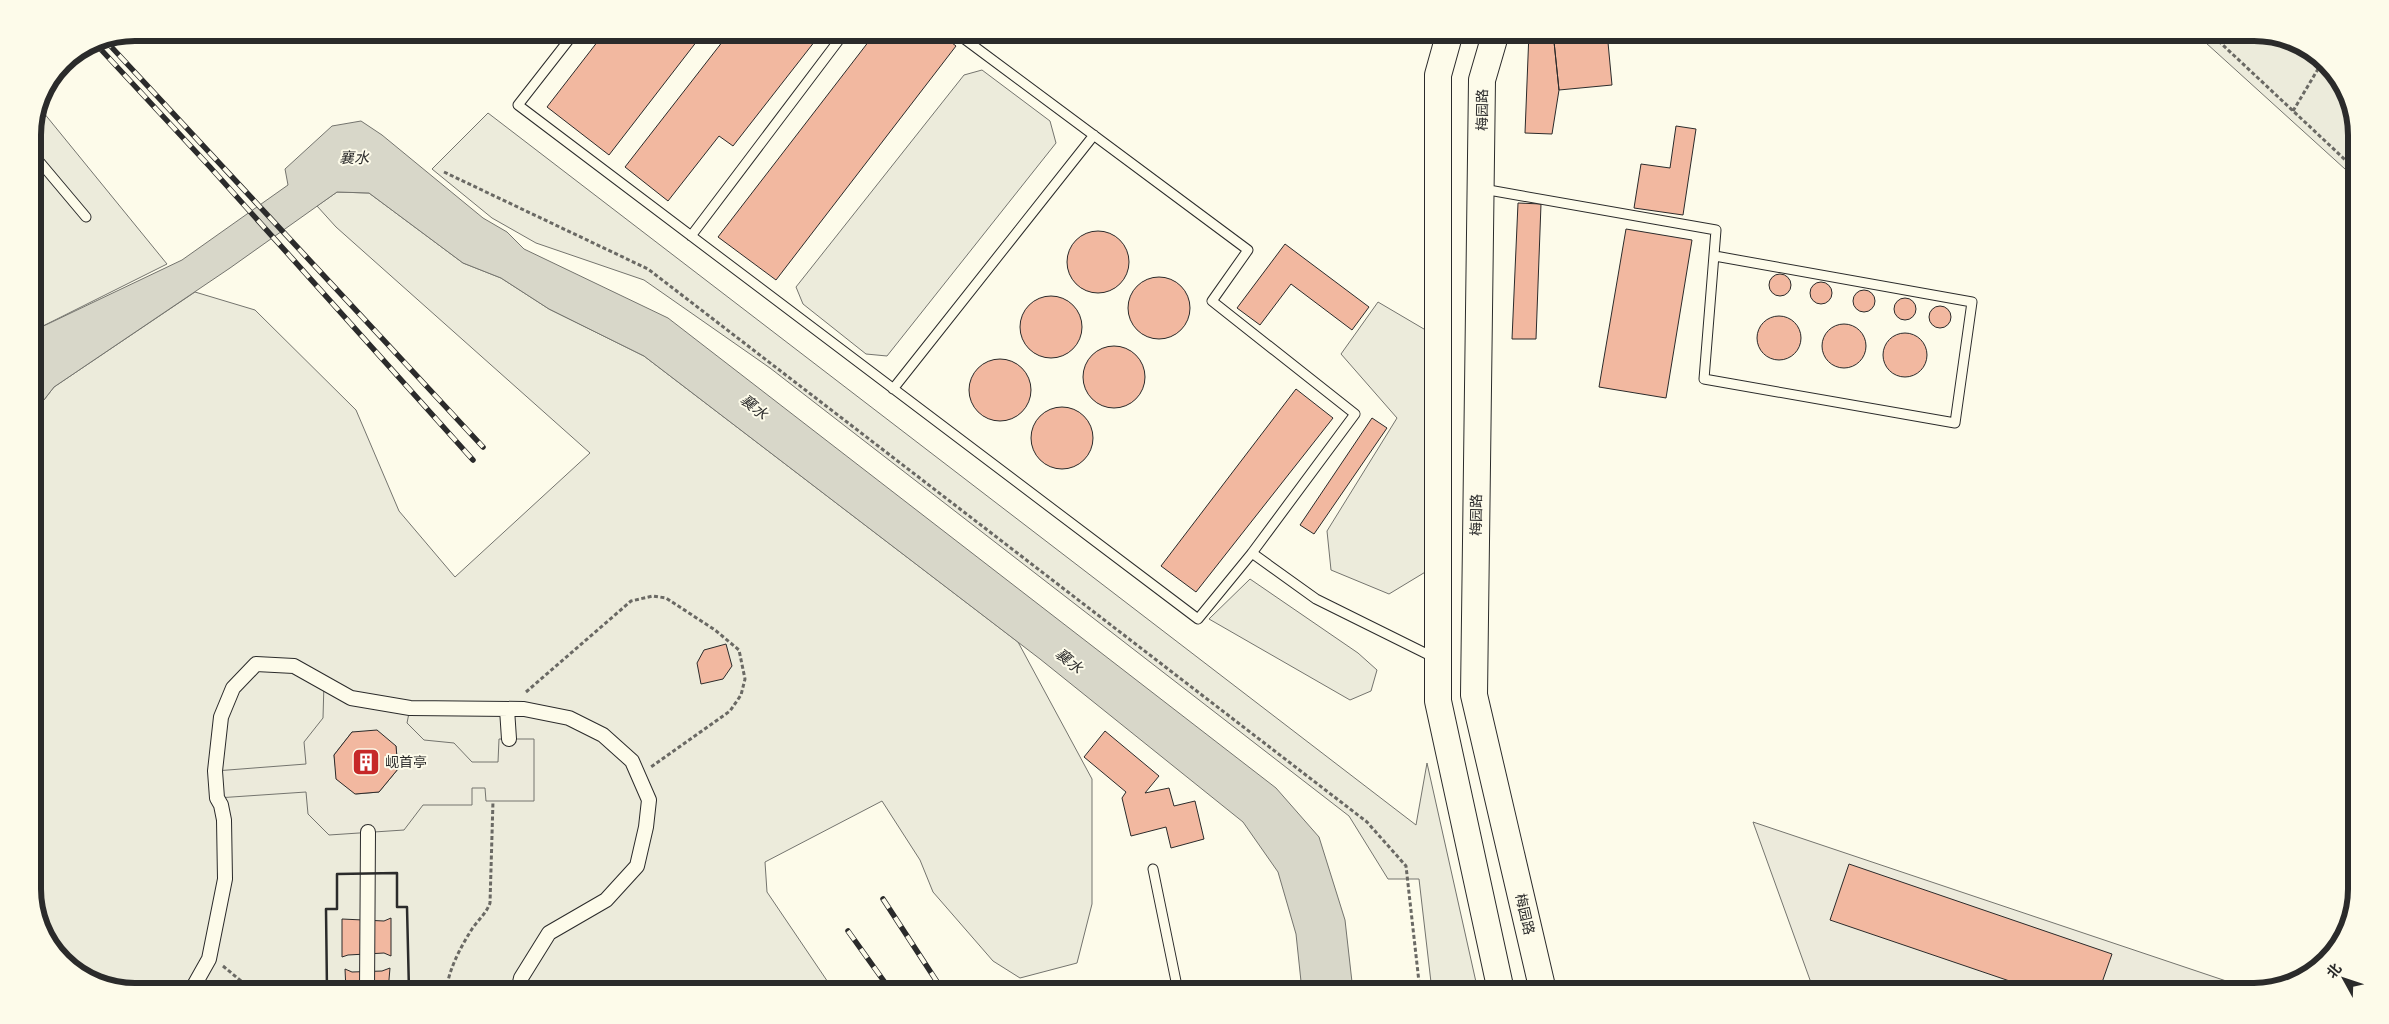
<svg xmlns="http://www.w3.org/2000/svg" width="2389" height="1024" font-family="'Work Sans','Noto Sans SC',sans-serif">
<rect width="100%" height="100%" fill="#fdfbea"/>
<path fill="#ecebdb" stroke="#74746e" d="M2195,33H2254L2293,40L2339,78L2356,129V179Z
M982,70L1050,121L1056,143L887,356L866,354L803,304L796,287L964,75Z
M39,107L167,264L33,331V129Z
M488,113L1416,825L1427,763L1478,991H1432L1419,879H1388L1349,816L770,368L644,280L536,243L492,218L432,169Z
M337,192L369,193L463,263L501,278L549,309L644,356L1018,642L1092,779V904L1077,963L1020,978L993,961L933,892L920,860L882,801L765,862L767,892L834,991H135L96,984L54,951L33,896V414L54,387L195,292L255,310L356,410L399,511L455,577L590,453L336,227L317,206Z
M1378,302L1429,332L1427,571L1389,594L1331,570L1327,531L1397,418L1341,354Z
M1250,579L1358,653L1377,670L1371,691L1350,700L1209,619Z"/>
<path fill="#eceadb" stroke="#74746e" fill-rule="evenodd" d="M324,682L351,698L410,708L407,723L424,740L454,743L472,762H498L499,739H534V801H486L485,788H472V805H423L404,830L329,835L308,814L306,792L217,798L215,771L306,764L304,742L323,718ZM352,732L396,746L398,769L379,792L356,794L337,779L334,755Z
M1753,822L2256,991H1814Z"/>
<path fill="#d8d7c9" stroke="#74746e" d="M361,121L382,135L483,218L507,232L524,249L668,318L1276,788L1319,837L1345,920L1353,991H1302L1296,934L1278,872L1243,822L1040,659L644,356L549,309L501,278L463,263L369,193L337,192L230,268L54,387L33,414V331L182,260L288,185L285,169L332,126Z"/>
<path fill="#f2b8a0" stroke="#2b2b2b" d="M605,32H704L609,155L547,107Z
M730,32H805L815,41L733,146L719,136L668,201L625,167Z
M876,32H938L956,46L776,280L718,237Z
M1529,32H1553L1559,90L1552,134L1525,133Z
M1553,32H1607L1612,85L1559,90Z
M1676,126L1696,129L1683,215L1634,208L1641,164L1670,168Z
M1518,203L1541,204L1536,339H1512Z
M1626,229L1692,240L1666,398L1599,387Z
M1067 262a31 31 0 1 1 62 0a31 31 0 1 1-62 0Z
M1285,244L1369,307L1352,330L1291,284L1260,325L1237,308Z
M1769 285a11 11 0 1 1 22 0a11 11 0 1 1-22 0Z
M1128 308a31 31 0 1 1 62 0a31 31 0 1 1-62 0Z
M1810 293a11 11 0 1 1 22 0a11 11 0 1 1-22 0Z
M1853 301a11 11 0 1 1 22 0a11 11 0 1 1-22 0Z
M1020 327a31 31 0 1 1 62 0a31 31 0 1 1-62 0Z
M1894 309a11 11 0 1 1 22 0a11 11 0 1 1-22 0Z
M1929 317a11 11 0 1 1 22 0a11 11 0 1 1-22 0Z
M1757 338a22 22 0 1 1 44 0a22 22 0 1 1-44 0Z
M1822 346a22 22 0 1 1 44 0a22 22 0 1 1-44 0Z
M1883 355a22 22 0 1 1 44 0a22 22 0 1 1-44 0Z
M1083 377a31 31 0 1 1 62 0a31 31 0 1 1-62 0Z
M969 390a31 31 0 1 1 62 0a31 31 0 1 1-62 0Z
M1296,389L1333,418L1196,592L1161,566Z
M1031 438a31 31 0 1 1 62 0a31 31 0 1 1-62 0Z
M1372,418L1387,428L1314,534L1300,525Z
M726,644L732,666L723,679L701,684L697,663L704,650Z
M377,730L396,746L398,769L379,792L355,794L336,779L334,755L352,732Z
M1105,731L1159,776L1145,793L1169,788L1174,806L1195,801L1204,839L1171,848L1166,827L1131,836L1122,798L1126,792L1084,757Z
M1849,864L2112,954L2099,991H2039L1830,920Z
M391,918V956L384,953L348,955L342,957V919L384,921Z
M390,968L388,991H346L345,969L352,972L382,971Z
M2203,984L2226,991H2200Z
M249,986L260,991H242Z
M1136,987L1137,991H1115Z"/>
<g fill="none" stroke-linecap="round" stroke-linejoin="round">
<g stroke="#2b2b2b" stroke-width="11">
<path id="service" d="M575,32L518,105L1198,619L1252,553L1355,414L1212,301L1248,250L955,32
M33,154L86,217
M1483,189L1716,230L1704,379L1955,423L1972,302L1715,256
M691,236L845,32
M893,389L1094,135
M1252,553L1316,599L1435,658
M1153,869L1178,991"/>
</g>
<g stroke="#2b2b2b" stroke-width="16">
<path id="pedestrian" d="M507,709L509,739
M191,991L209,959L225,879L224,820L221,805L217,798L215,771L221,717L233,688L256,664L294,666L351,698L410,708L524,709L569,718L603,735L632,761L649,800L646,827L637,866L606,900L549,933L521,978L518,991
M367,991L368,832"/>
</g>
<g stroke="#2b2b2b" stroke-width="28">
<path id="secondary" d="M1450,32L1438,75V701L1501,991
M1496,32L1482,80L1474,695L1543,991"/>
</g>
<path stroke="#6a6964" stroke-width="3" stroke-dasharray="4 2.5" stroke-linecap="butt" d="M2209,32L2356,170
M2293,111L2321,64
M444,172L648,269L1367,822L1406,866L1420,991
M526,692L631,601L653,596L666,598L715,630L739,650L745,679L741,695L730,711L651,767
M223,966L241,981L245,991
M446,991C449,969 460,948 472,929C478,920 486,914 490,903L493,801"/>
<use href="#service" stroke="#fdfbea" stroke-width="9"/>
<use href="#pedestrian" stroke="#fdfbea" stroke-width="14"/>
<use href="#secondary" stroke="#fdfbea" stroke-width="26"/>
<g stroke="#2b2b2b" stroke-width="5.5">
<path id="rail" d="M104,39L483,447
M94,42L210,167L473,460
M883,899L943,991
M848,931L891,991"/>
</g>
<use href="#rail" stroke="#fdfbea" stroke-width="4" stroke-dasharray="11" stroke-linecap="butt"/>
<path stroke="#2b2b2b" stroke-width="2.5" d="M327,991L326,909H337V874L397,873V907H407L409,991"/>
</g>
<defs>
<g id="building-square" transform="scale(1.4375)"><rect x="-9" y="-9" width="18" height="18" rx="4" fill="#c62828" stroke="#fdfbea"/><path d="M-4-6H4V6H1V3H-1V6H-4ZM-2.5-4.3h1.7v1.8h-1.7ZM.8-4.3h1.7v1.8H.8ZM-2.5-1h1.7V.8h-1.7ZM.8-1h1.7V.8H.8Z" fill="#fff"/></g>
</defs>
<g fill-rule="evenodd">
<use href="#building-square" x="366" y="762"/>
</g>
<g text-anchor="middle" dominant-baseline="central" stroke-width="4" stroke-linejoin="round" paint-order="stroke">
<g font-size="14" fill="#2b2b2b" stroke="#fdfbea">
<text transform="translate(1482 110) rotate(-89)">梅园路</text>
<text transform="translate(1476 515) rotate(-89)">梅园路</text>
<text transform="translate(1525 914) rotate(77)">梅园路</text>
</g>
<g font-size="14" fill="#2b2b2b" stroke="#fdfbea" text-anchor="start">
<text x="385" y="762">岘首亭</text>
</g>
<g font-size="15" font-style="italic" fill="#2b2b2b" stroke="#fdfbea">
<text x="354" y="158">襄水</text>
<text transform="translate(754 407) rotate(39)">襄水</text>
<text transform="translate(1069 661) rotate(39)">襄水</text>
</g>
</g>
<path d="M0 0H2389V1024H0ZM135 41H2254A94 94 0 0 1 2348 135V889A94 94 0 0 1 2254 983H135A94 94 0 0 1 41 889V135A94 94 0 0 1 135 41Z" fill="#fdfbea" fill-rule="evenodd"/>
<path fill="none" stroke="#2b2b2b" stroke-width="6" d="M135 41H2254A94 94 0 0 1 2348 135V889A94 94 0 0 1 2254 983H135A94 94 0 0 1 41 889V135A94 94 0 0 1 135 41Z"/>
<g transform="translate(2344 979) rotate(310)" stroke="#fdfbea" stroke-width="4" paint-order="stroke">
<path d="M0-4L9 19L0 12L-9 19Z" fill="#2b2b2b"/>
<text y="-8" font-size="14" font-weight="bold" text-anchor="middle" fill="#2b2b2b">北</text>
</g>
</svg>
